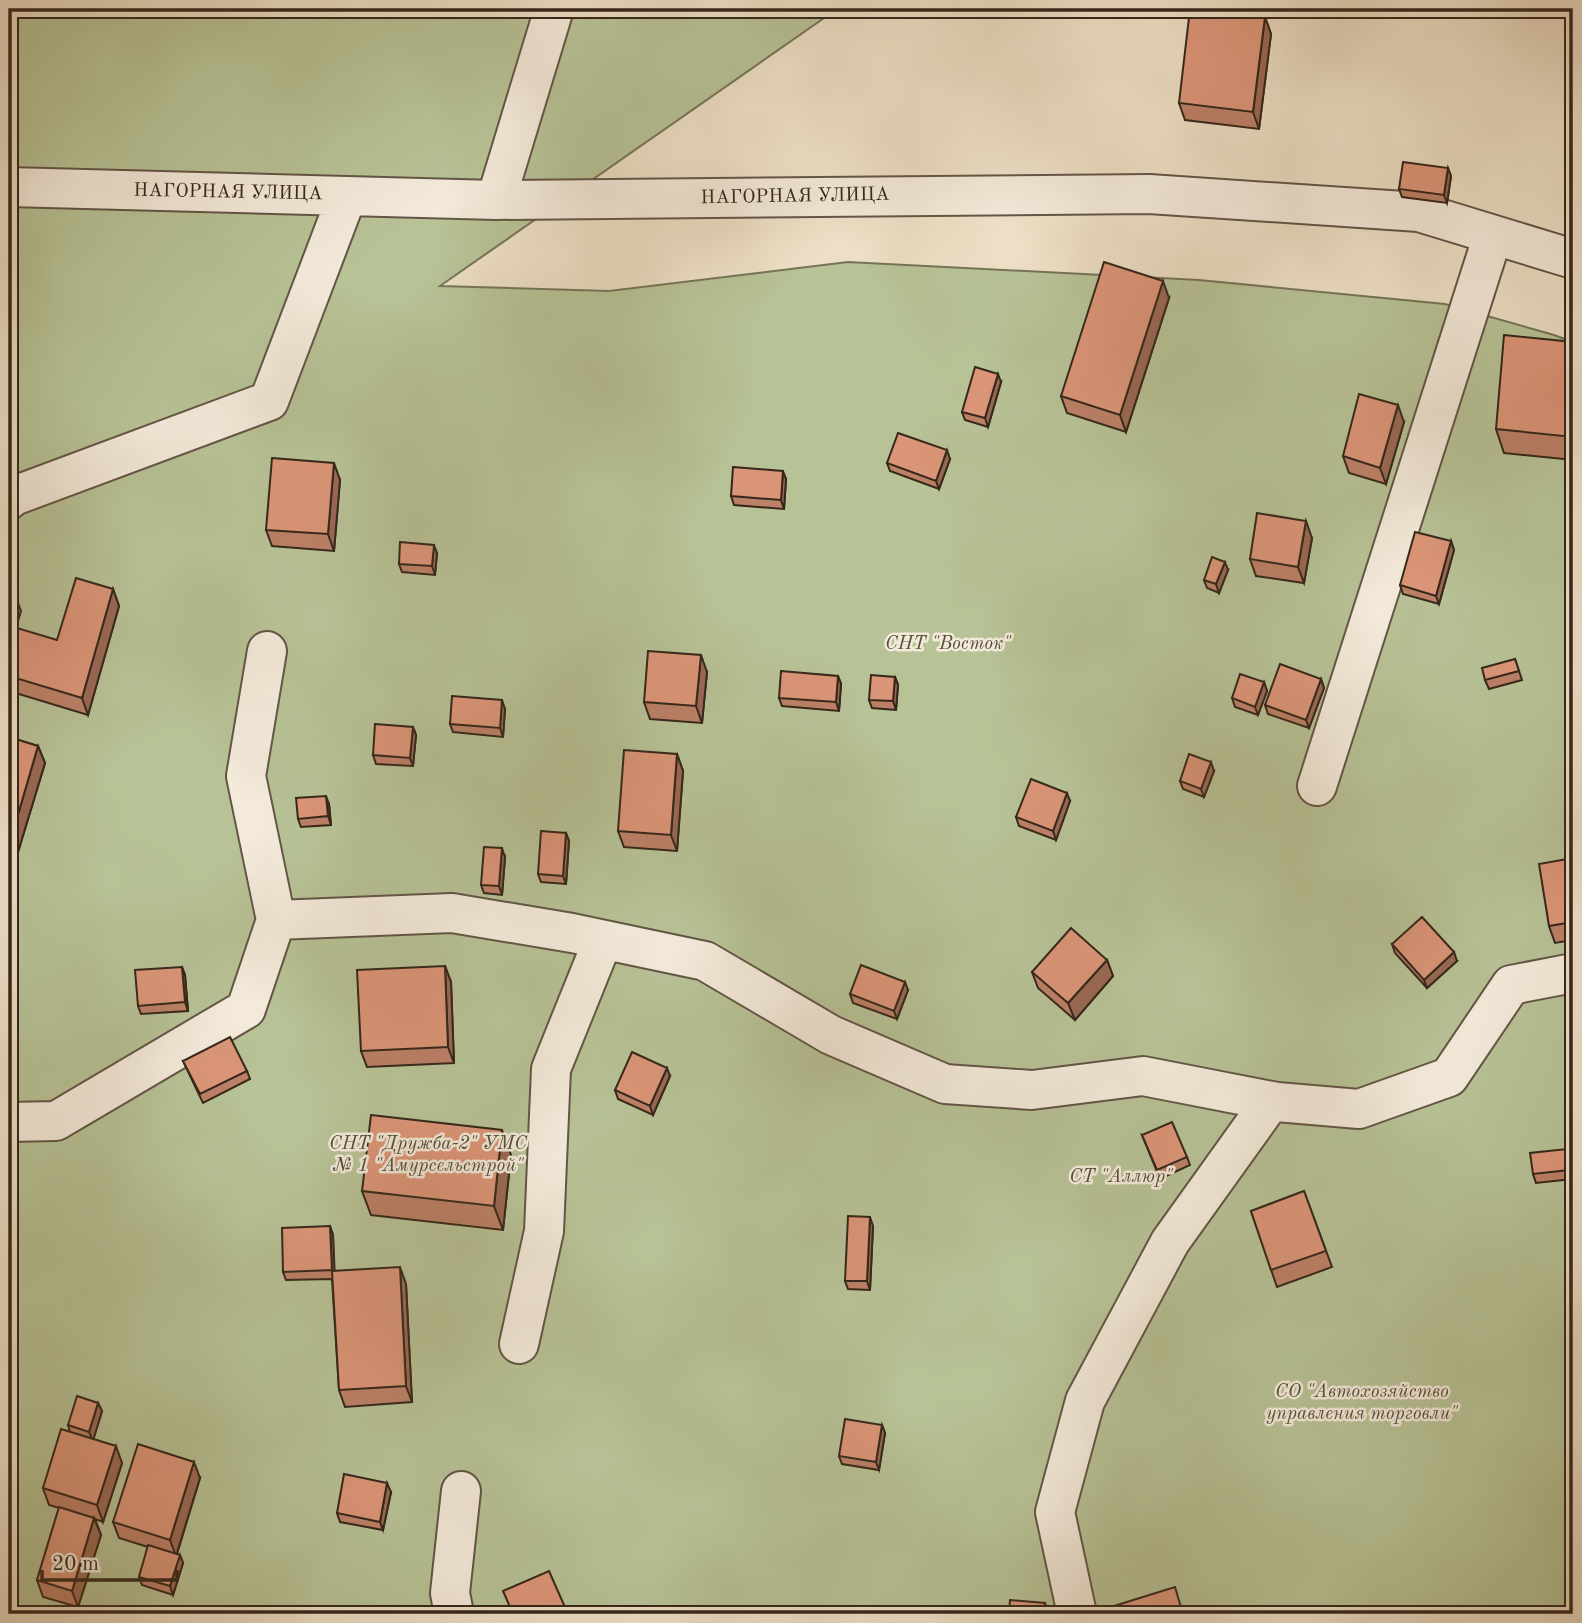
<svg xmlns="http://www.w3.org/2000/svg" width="1582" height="1623" font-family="'Old Standard TT',serif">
<rect width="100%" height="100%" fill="#eddfc6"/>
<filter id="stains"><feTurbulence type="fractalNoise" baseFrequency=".00286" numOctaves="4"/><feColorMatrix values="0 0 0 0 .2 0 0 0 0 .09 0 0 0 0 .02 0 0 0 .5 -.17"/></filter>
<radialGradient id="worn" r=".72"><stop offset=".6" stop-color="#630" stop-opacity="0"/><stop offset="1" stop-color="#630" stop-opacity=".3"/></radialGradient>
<path fill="#b7c296" stroke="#767458" stroke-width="2" d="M9,9H837L440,286L609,291L848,262L1199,280L1445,304L1554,335L1573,342V1614H9Z"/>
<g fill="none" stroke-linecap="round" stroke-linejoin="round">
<g stroke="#635546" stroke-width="42">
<path id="minor" d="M9,187L496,200L1149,194L1419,212L1573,259
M496,200L554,9
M9,500L11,497L269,401L347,196
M267,651L246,776L276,920
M1317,786L1493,235
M9,1122L56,1121L246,1009L276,920L452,913L572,933L705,961L831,1035L945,1084L1032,1090L1143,1076L1277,1102L1359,1109L1449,1077L1511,985L1573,973
M519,1344L544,1231L551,1069L603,940
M454,1614L450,1593L461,1491
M1077,1614L1055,1512L1085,1401L1170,1242L1271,1101"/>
</g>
<use href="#minor" stroke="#f3eada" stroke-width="38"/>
</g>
<path fill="#bc8067" stroke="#35271b" stroke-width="2" d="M1265,17L1271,34L1259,129L1185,120L1179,103Z
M1448,168L1451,176L1447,203L1402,197L1399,189Z
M1169,298L1126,432L1067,413L1061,396Z
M1573,342V460L1504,453L1496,429Z
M1001,382L988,427L965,420L962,412Z
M1404,422L1386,484L1349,473L1343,456Z
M950,459L939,489L890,471L887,463Z
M786,479L784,509L734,505L731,496Z
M340,480L334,551L272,546L266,530Z
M1312,538L1304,583L1256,576L1250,559Z
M1451,541L1454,550L1439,604L1403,594L1400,585Z
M437,553L435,575L402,572L399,564Z
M1228,570L1219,593L1207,588L1204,580Z
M113,589L119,606L88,715L9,691V654L57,640Z
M1515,659L1522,680L1489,689L1485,680Z
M707,672L702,723L650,719L644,702Z
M838,676L841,684L839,711L782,706L779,698Z
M895,677L898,685L896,710L872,708L869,700Z
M1321,679L1324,688L1309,728L1268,714L1265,705Z
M1264,682L1267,691L1258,715L1235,707L1232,698Z
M505,709L503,737L453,732L450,724Z
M413,727L416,735L413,766L376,764L373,755Z
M9,737L38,746L45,763L18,852L9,849Z
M677,754L683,771L677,851L624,847L618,831Z
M1214,771L1204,797L1183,789L1180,781Z
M1070,801L1056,840L1019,826L1016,817Z
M329,804L331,825L301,827L298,819Z
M566,833L569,841L566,884L541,882L538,874Z
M505,857L502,895L484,893L481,885Z
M1573,858V940L1555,943L1549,926Z
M1392,944L1457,961L1427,988L1395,953Z
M1107,960L1113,976L1075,1020L1038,988L1032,972Z
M445,966L451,982L454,1063L367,1067L361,1051Z
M182,967L185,975L188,1011L141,1014L138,1006Z
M908,990L897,1019L853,1003L850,994Z
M183,1061L247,1071L250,1079L203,1103Z
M670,1076L653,1115L618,1099L615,1090Z
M1142,1135L1187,1157L1190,1165L1160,1179Z
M1567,1149L1570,1158L1572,1179L1536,1183L1533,1174Z
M511,1155L503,1230L371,1215L362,1191Z
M1304,1191L1332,1267L1277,1287L1251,1211Z
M330,1226L333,1235L334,1271L406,1284L412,1402L345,1407L339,1390L332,1279L286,1280L283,1272Z
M873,1226L870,1290L848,1289L845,1281Z
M98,1403L102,1411L93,1439L122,1463L103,1522L95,1519L101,1535L78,1607L43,1597L37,1580L59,1508L49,1505L43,1488L70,1432L68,1425Z
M882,1425L885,1433L879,1470L842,1464L839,1456Z
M200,1478L177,1554L180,1555L183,1563L173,1595L142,1585L139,1577L148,1547L119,1538L113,1522Z
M391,1492L383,1530L340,1522L337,1513Z"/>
<path fill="#996854" stroke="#35271b" stroke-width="2" d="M1265,17L1271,34L1259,129L1253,112Z
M1448,168L1451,176L1447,203L1444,195Z
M1163,281L1169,298L1126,432L1120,415Z
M998,374L1001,382L988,427L985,418Z
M1398,405L1404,422L1386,484L1380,468Z
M947,450L950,459L939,489L936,481Z
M334,463L340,480L334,551L328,534Z
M783,471L786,479L784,509L781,500Z
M1306,521L1312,538L1304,583L1298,567Z
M1451,541L1454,550L1439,604L1436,596Z
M434,545L437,553L435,575L432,566Z
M1225,562L1228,570L1219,593L1216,584Z
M113,589L119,606L88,715L82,698Z
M18,603L21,611L10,648L9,644V635Z
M701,655L707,672L702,723L696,706Z
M838,676L841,684L839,711L836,702Z
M895,677L898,685L896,710L893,701Z
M1321,679L1324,688L1309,728L1306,720Z
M1264,682L1267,691L1258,715L1255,707Z
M502,700L505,709L503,737L500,728Z
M413,727L416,735L413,766L410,758Z
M38,746L45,763L18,852L12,835Z
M677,754L683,771L677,851L671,835Z
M1211,762L1214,771L1204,797L1201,789Z
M1067,793L1070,801L1056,840L1053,831Z
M326,796L329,804L331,825L328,816Z
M566,833L569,841L566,884L563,876Z
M502,848L505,857L502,895L499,886Z
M1454,952L1457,961L1427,988L1424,980Z
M1107,960L1113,976L1075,1020L1068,1003Z
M445,966L451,982L454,1063L448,1047Z
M182,967L185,975L188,1011L185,1002Z
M905,982L908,990L897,1019L894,1011Z
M667,1068L670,1076L653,1115L650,1106Z
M502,1130L511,1155L503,1230L494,1206Z
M1567,1149L1570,1158L1572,1179L1569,1170Z
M870,1217L873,1226L870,1290L867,1281Z
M330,1226L333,1235L335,1279L332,1270Z
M400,1267L406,1284L412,1402L406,1386Z
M11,1401L14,1409L9,1428V1410Z
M98,1403L102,1411L93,1441L89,1432Z
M882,1425L885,1433L879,1470L876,1462Z
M116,1446L122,1463L103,1522L97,1505Z
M194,1462L200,1478L176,1556L170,1540Z
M387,1483L391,1492L383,1530L380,1522Z
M94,1518L101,1535L78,1607L72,1591Z
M180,1555L183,1563L173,1595L170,1586Z
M1045,1603L1048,1611V1614H1044Z"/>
<path fill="#db9578" stroke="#35271b" stroke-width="2" d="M1190,9L1265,17L1253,112L1179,103Z
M1403,162L1448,168L1444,195L1399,189Z
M1104,262L1163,281L1120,415L1061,396Z
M1504,335L1573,342V437L1496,429Z
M975,367L998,374L985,418L962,412Z
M1359,394L1398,405L1380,468L1343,456Z
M898,433L947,450L936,481L887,463Z
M272,458L334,463L328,534L266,530Z
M733,467L783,471L781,500L731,496Z
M1257,513L1306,521L1298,567L1250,559Z
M1415,532L1451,541L1436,596L1400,585Z
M400,542L434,545L432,566L399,564Z
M1212,557L1225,562L1216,584L1204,580Z
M76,578L113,589L82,698L9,676V654L17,628L57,640Z
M9,600L18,603L9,635Z
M648,651L701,655L696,706L644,702Z
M1515,659L1519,671L1485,680L1482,668Z
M1280,664L1321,679L1306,720L1265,705Z
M781,671L838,676L836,702L779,698Z
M1240,674L1264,682L1255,707L1232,698Z
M871,675L895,677L893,701L869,700Z
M452,696L502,700L500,728L450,724Z
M375,724L413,727L410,758L373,755Z
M9,737L38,746L12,835L9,834Z
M624,750L677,754L671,835L618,831Z
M1189,754L1211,762L1201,789L1180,781Z
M1031,779L1067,793L1053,831L1016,817Z
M326,796L328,816L298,819L296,798Z
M541,831L566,833L563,876L538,874Z
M484,847L502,848L499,886L481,885Z
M1573,858V922L1549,926L1539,864Z
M1422,917L1454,952L1424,980L1392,944Z
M1071,928L1107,960L1068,1003L1032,972Z
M861,965L905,982L894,1011L850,994Z
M445,966L448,1047L361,1051L357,970Z
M182,967L185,1002L138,1006L135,970Z
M230,1037L247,1071L200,1094L183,1061Z
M632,1052L667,1068L650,1106L615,1090Z
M371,1115L502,1130L494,1206L362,1191Z
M1172,1122L1187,1157L1157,1170L1142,1135Z
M1567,1149L1569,1170L1533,1174L1530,1153Z
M1304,1191L1326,1251L1271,1270L1251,1211Z
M848,1216L870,1217L867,1281H845Z
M330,1226L332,1270L283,1272L282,1228Z
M400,1267L406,1386L339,1390L332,1271Z
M77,1396L98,1403L89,1432L68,1425Z
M845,1419L882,1425L876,1462L839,1456Z
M61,1429L116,1446L97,1505L43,1488Z
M138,1444L194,1462L170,1540L113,1522Z
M344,1474L387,1483L380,1522L337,1513Z
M59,1507L94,1518L72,1591L37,1580Z
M148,1545L180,1555L170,1586L139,1577Z
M549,1571L568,1614H513L503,1591Z
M1175,1587L1183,1614H1116L1114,1606Z
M1010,1600L1045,1603L1044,1614H1009Z"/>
<g text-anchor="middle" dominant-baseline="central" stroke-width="5" stroke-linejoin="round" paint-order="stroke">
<g font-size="19" fill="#35271b" stroke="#f3eada">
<text transform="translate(228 193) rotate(1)">НАГОРНАЯ УЛИЦА</text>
<text transform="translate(795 197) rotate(-1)">НАГОРНАЯ УЛИЦА</text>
</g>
<g font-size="19" font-style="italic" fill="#564e3a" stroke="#f3eada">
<text x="948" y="644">СНТ "Восток"</text>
<text x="428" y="1144">СНТ "Дружба-2" УМС<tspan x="428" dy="22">№ 1 "Амурсельстрой"</tspan></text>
<text x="1121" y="1177">СТ "Аллюр"</text>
<text x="1362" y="1392">СО "Автохозяйство<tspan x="1362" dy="22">управления торговли"</tspan></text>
</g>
</g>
<rect width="1582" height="1623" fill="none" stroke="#eddfc6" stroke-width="35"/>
<rect x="10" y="10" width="1561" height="1602" fill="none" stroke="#35271b" stroke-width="3.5"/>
<rect x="18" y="18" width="1547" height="1588" fill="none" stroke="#35271b" stroke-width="2"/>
<path d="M42 1570v10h135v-10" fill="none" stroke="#35271b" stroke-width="3.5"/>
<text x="52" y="1570" font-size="21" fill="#35271b" stroke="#f3eada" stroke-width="5" paint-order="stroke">20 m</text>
<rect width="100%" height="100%" filter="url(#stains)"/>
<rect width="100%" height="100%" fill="url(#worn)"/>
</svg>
